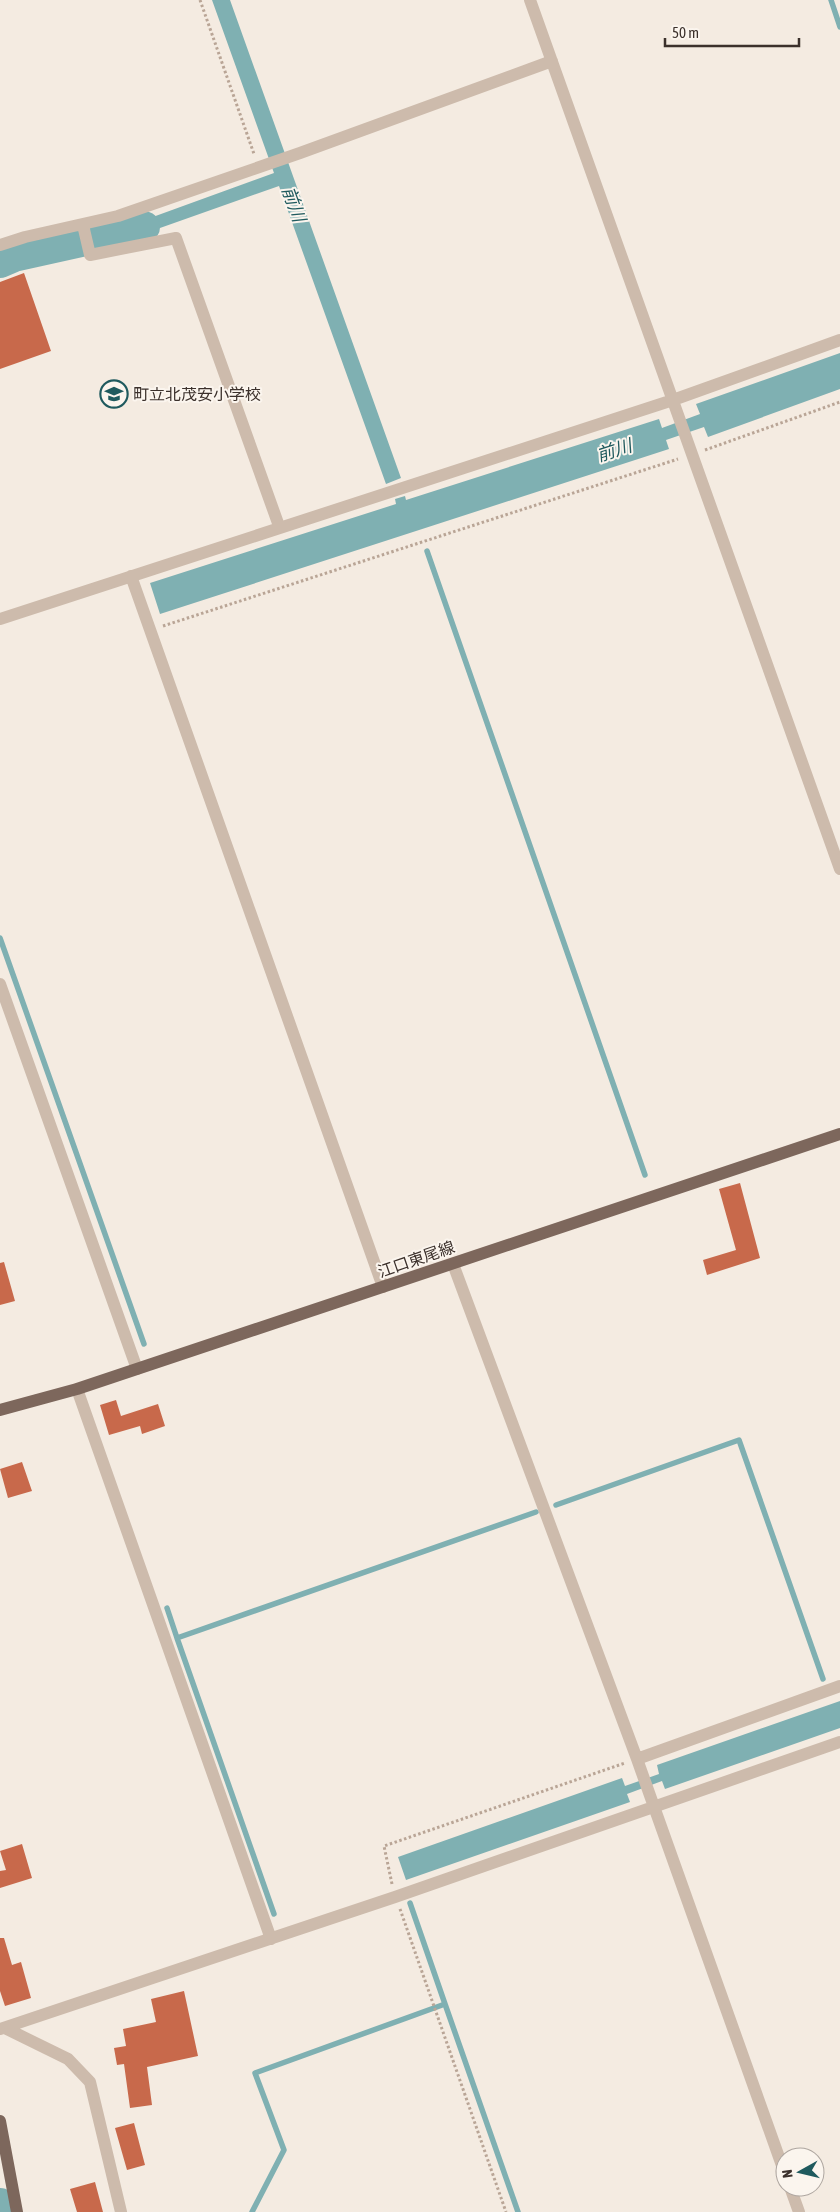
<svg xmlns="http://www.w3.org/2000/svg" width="840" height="2212" font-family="'Asap Condensed','Noto Sans JP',sans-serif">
<rect width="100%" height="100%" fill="#f4ebe1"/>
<path fill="#7fb0b2" d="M212,0H230L401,478L386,484L279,186L160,228L101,240L99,233L139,222L274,173Z
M840,353V389L708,437L704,427L666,440L669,449L160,614L150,583L396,504L395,499L405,496L406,500L659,419L662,428L700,414L696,404Z
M840,1701V1728L665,1789L662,1781L627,1794L630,1802L406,1880L398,1857L622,1778L625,1786L659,1774L657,1765Z"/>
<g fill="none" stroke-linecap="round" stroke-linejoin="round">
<path stroke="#7fb0b2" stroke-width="5.5" d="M831,0L840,27
M427,551L645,1175
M0,938L144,1344
M556,1505L739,1440L823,1679
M167,1608L177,1638L536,1512
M177,1638L274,1914
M445,2004L518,2212
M252,2212L284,2150L255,2073L445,2004L410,1903"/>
<path stroke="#7fb0b2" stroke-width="32" d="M0,262L14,256L144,227
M0,2204L1,2212"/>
</g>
<path fill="#c8694b" d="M24,273L51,351L0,369V282Z
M740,1183L760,1258L707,1275L703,1260L736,1250L719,1189Z
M4,1262L15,1301L0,1305V1263Z
M116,1400L121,1416L158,1404L165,1426L142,1434L140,1426L109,1435L100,1405Z
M22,1462L32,1491L8,1498L0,1469Z
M22,1844L32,1878L0,1888V1871L6,1870L0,1851Z
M0,1938H4L12,1965L21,1962L31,1998L5,2006L0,1991Z
M184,1991L198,2056L147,2067L152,2105L130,2108L124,2064L117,2065L114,2048L126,2046L123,2029L156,2022L151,1999Z
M134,2123L145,2165L127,2170L115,2128Z
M95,2182L103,2212H77L70,2189Z"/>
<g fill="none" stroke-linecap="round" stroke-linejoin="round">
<path stroke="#b9a596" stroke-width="3" stroke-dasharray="2.5 2.5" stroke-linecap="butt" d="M200,0L254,154
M705,450L840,402
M163,626L678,459
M392,1884L384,1846L625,1763
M400,1909L506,2212"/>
<path stroke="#cdbbac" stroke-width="12" d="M530,0L840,869
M83,225L90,255L176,238L279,526
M0,245L25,237L118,216L300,153L552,61
M131,576L383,1287
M0,619L673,400L840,340
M0,984L137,1369
M453,1264L637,1759L785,2174
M77,1389L271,1939
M637,1759L840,1686
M5,2028L68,2059L90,2082L121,2212
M0,2029L395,1897L840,1742
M790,2187L799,2212"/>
<path stroke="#7d675c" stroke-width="12" d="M0,1410L77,1389L840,1134
M0,2121L17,2212"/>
</g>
<defs>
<g id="school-ring" transform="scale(1.4375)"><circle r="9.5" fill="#fbf5ee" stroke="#1f5a5e" stroke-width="1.5"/><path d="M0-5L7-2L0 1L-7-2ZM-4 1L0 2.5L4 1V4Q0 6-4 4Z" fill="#1f5a5e"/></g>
</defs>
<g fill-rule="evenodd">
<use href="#school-ring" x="114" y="394"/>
</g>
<g text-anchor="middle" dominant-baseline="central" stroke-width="4" stroke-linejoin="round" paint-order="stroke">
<g font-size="16" fill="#3b302b" stroke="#fbf5ee" text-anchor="start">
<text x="133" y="394">町立北茂安小学校</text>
</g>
<g font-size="16" fill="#3b302b" stroke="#fbf5ee">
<text transform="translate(416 1259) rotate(-19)">江口東尾線</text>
</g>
<g font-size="18" font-style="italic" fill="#1f5a5e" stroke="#fbf5ee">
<text transform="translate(294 204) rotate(70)">前川</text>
<text transform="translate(614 450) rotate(-18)">前川</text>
</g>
</g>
<g transform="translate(800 2172) rotate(262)"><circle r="24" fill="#fbf5ee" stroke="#aea6a0"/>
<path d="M0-4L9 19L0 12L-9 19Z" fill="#1f5a5e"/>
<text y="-8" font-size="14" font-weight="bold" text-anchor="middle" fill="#3b302b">N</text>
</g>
<path d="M665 38v8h134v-8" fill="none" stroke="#3b302b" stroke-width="2.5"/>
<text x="672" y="38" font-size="15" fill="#3b302b" stroke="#fbf5ee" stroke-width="4" paint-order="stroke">50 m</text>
</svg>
